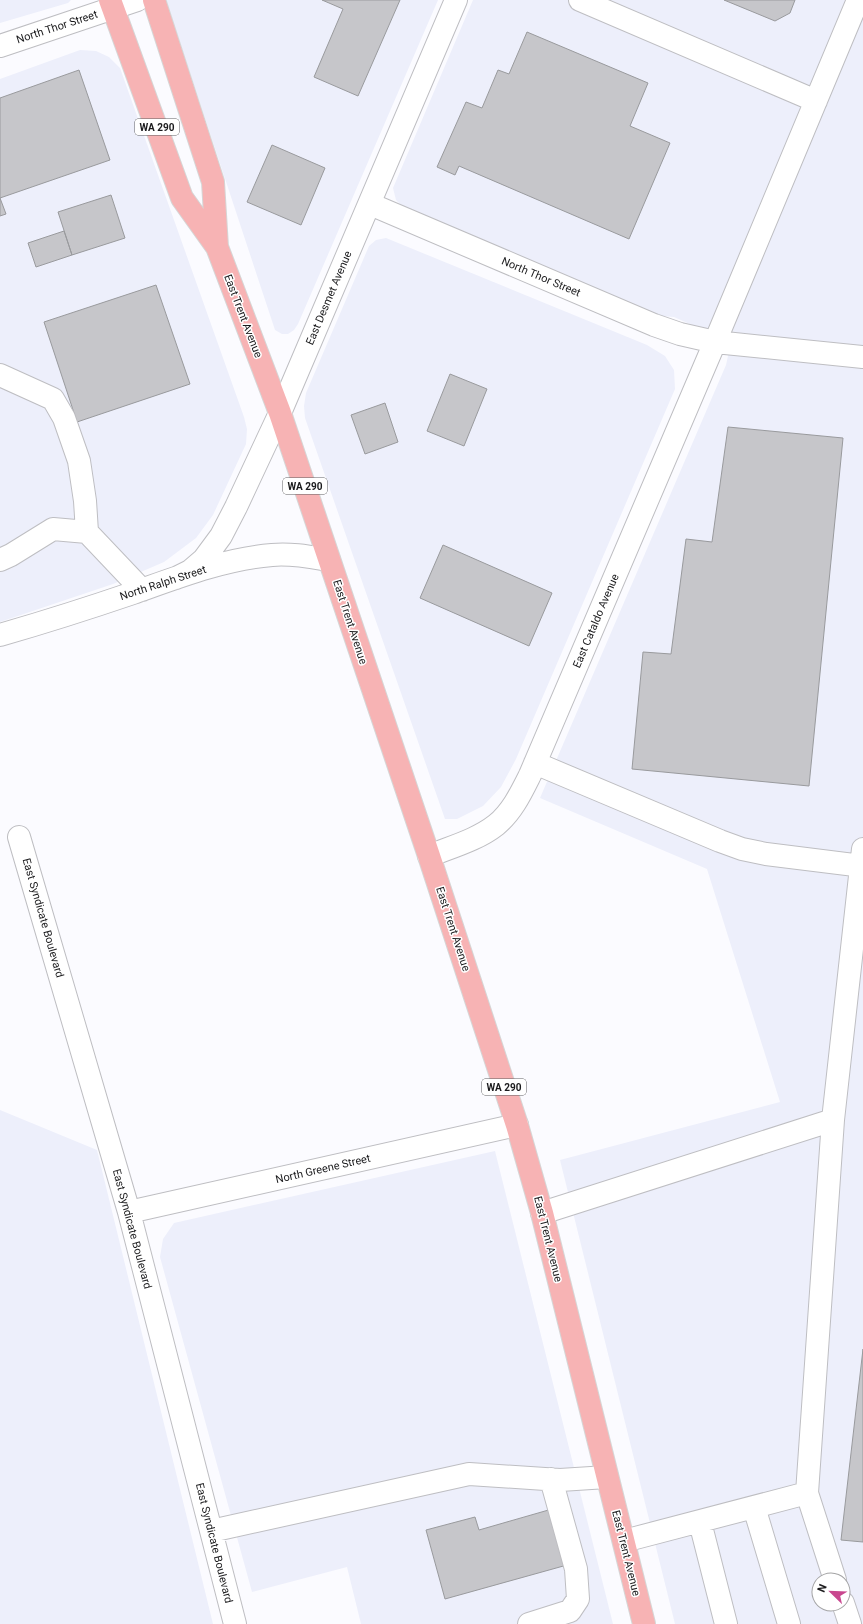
<svg xmlns="http://www.w3.org/2000/svg" width="863" height="1624" font-family="Roboto,sans-serif">
<rect width="100%" height="100%" fill="#fbfbff"/>
<path fill="#edeffb" fill-rule="evenodd" d="M0,0H71L68,3L0,23Z
M166,0H438L298,324L294,330L288,334H282L275,330Z
M473,0H863V1624H675L560,1160L780,1102L707,869L540,798L726,365L728,356L727,352L710,333L674,317L650,315L408,212L396,200L393,188ZM819,1580H843V1604H819Z
M80,50L96,51L109,57L120,68L244,417L247,429L246,444L213,515L196,538L164,562L113,584L0,622V79Z
M386,238L647,345L665,356L674,370L675,389L516,759L501,787L483,806L457,819H445L305,418L304,406L306,393L369,246L376,240Z
M0,1110L97,1150L213,1624H0Z
M495,1151L613,1624H361L347,1567L252,1592L160,1257L163,1239L174,1223Z"/>
<path fill="#c6c6ca" stroke="#999a9d" d="M322,0H400L358,96L314,77L343,9Z
M724,0H795L790,13L775,21Z
M527,32L648,83L630,126L670,143L629,239L459,166L455,175L437,167L466,102L482,108L498,70L509,74Z
M79,70L110,160L0,198L6,214L0,216V98Z
M272,145L325,168L301,225L247,202Z
M111,195L125,238L72,255L58,212Z
M64,231L72,255L36,267L28,243Z
M156,285L190,384L77,422L44,322Z
M450,374L487,389L464,446L427,431Z
M385,403L398,442L365,454L351,415Z
M728,427L843,438L809,786L632,769L643,652L671,654L686,539L712,542Z
M443,545L552,593L529,646L420,598Z
M863,1349V1542L841,1540Z
M552,1509L567,1565L445,1599L426,1530L475,1517L479,1530Z"/>
<g fill="none" stroke-linecap="round" stroke-linejoin="round">
<g stroke="#bebec2" stroke-width="24">
<path id="minor" d="M580,0L816,101
M0,46L137,0
M370,204L654,325L680,334L715,342L863,357
M0,375L53,399L64,418L79,461L85,501L87,532L142,590
M0,560L11,555L53,529L87,532
M176,578L190,571L204,559L221,536L236,507L280,413L456,0
M0,635C45,622 89,608 133,593C178,577 224,559 272,555C291,553 311,557 329,560
M535,763L720,841L742,849L766,854L863,866
M19,837L129,1212L235,1624
M429,856C451,847 477,840 496,825C512,812 521,793 530,775L715,342L858,0
M129,1212L517,1125
M542,1213L833,1120
M807,1493L835,1580
M754,1507L789,1624
M700,1522L726,1624
M211,1531L469,1474L560,1480L607,1477
M624,1541L807,1493L833,1120L863,849
M843,1603L850,1624
M529,1624L570,1611L578,1599L576,1569L551,1479"/>
</g>
<g stroke="#d6d6d6" stroke-width="24">
<path id="major" d="M110,0L182,198L217,247L280,413L429,856L517,1125L542,1213L644,1624
M154,0L213,182L217,247"/>
</g>
<use href="#minor" stroke="#fff" stroke-width="22"/>
<use href="#major" stroke="#f7b3b4" stroke-width="22"/>
</g>
<g text-anchor="middle" dominant-baseline="central" stroke-width="3" stroke-linejoin="round" paint-order="stroke">
<g fill="#fff" stroke="#5f5f61" stroke-width="1">
<rect x="135" y="119" width="44" height="16" rx="3"/>
<rect x="283" y="478" width="44" height="16" rx="3"/>
<rect x="482" y="1079" width="44" height="16" rx="3"/>
</g>
<g font-size="10" font-weight="bold" fill="#1b1b1d">
<text x="157" y="127">WA 290</text>
<text x="305" y="486">WA 290</text>
<text x="504" y="1087">WA 290</text>
</g>
<g font-size="11" fill="#1b1b1d" stroke="#fff">
<text transform="translate(57 27) rotate(-18)">North Thor Street</text>
<text transform="translate(541 277) rotate(23)">North Thor Street</text>
<text transform="translate(329 298) rotate(-67)">East Desmet Avenue</text>
<text transform="translate(243 316) rotate(69)">East Trent Avenue</text>
<text transform="translate(163 583) rotate(-18)">North Ralph Street</text>
<text transform="translate(596 621) rotate(-67)">East Cataldo Avenue</text>
<text transform="translate(350 622) rotate(72)">East Trent Avenue</text>
<text transform="translate(43 918) rotate(74)">East Syndicate Boulevard</text>
<text transform="translate(453 929) rotate(72)">East Trent Avenue</text>
<text transform="translate(323 1169) rotate(-13)">North Greene Street</text>
<text transform="translate(132 1229) rotate(75)">East Syndicate Boulevard</text>
<text transform="translate(548 1239) rotate(76)">East Trent Avenue</text>
<text transform="translate(214 1543) rotate(76)">East Syndicate Boulevard</text>
<text transform="translate(626 1553) rotate(76)">East Trent Avenue</text>
</g>
</g>
<g transform="translate(831 1592) rotate(293)"><circle r="19" fill="#ffffff" stroke="#a4a4a5"/>
<path d="M0-3L7 15L0 10L-7 15Z" fill="#c9478f"/>
<text y="-6" font-size="11" font-weight="bold" text-anchor="middle" fill="#1b1b1d">N</text>
</g>
</svg>
